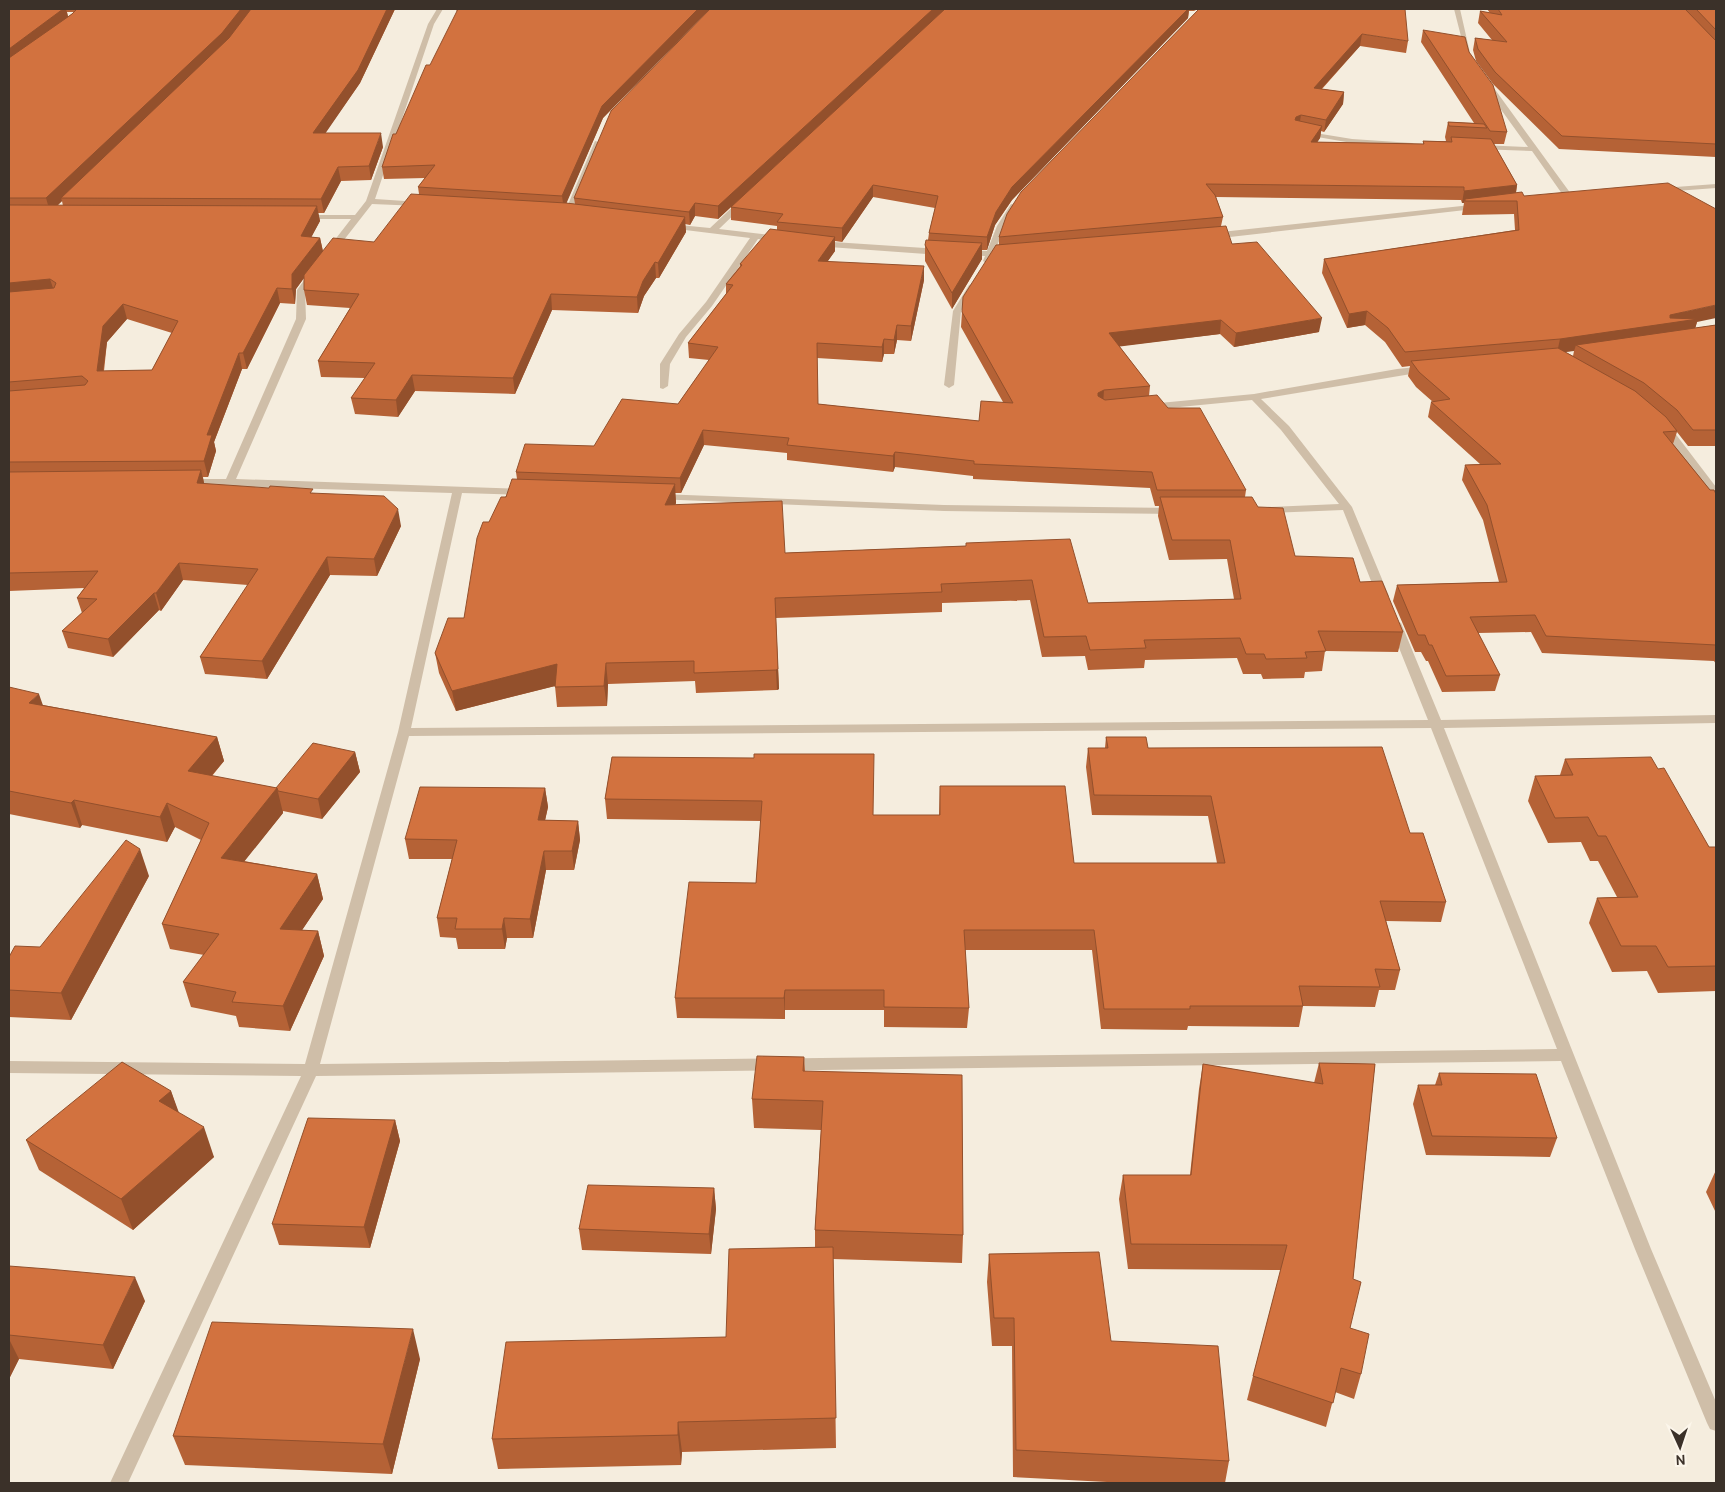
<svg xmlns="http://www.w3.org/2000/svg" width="1725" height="1492" font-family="Cabin,sans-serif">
<rect width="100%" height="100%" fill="#f5edde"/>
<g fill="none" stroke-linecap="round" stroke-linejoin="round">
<path fill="#cfbea8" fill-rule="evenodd" d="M437,9H443L434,24L375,199L420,202L424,204L420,206L372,204L333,254H327V250L351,219H303L299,217L303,215H355L366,201L428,24Z
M1454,9H1460L1470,53L1465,52Z
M1485,84H1491L1571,194V198H1565L1532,151L1477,149V145H1480L1528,147L1484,86Z
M1303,131L1352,139L1412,143L1416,145L1412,147L1352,143L1306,135L1302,133Z
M595,141L602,143L572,214L565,216L564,214Z
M1716,184V188L1662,192L1658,190L1662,188Z
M739,201L746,203L719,229L778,236L782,239L778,242L758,239L712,306L686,337L670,364L668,386L663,389L660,388V364L679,334L706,302L750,238L669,228L665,226L669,224L710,228Z
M1011,204L1018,206L1005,226L995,251L1008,252V256H993L990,263L987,264L983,261L985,256L962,255L961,253L965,250L987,251L997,226Z
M1480,204H1483V208L1212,239L1208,236L1212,233Z
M818,241L940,249L944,252L940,255L815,246L814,244Z
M313,271L317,274L305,290L306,319L236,479L525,489L530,492L525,495L462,493L411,728L1428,720L1389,623L1395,620L1401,623L1441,720L1716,715V723L1444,728L1651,1249L1716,1402V1431L1710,1429L1707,1423L1635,1249L1561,1061L316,1076L128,1483H110L301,1076L9,1073V1061L305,1064L398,732L452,493L187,485L182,482L187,479H226L296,319L297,290L310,272ZM1431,728L1557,1049L320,1064L409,736Z
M972,284L976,287L961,311L954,385L949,388L944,385L953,311L969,285Z
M1426,366L1431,369L1429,371L1261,399L1289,426L1352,507L1389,596L1383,599L1377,596L1343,510L1267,513L1262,510L1267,507L1339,504L1281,430L1252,400L1149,410L1144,407L1149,404L1254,394L1397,369Z
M1664,423L1668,424L1716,487V497L1712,496L1660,428V424Z
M660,494L944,505L1174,508L1179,511L1174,514L944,511L656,499L655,497L656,495Z"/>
</g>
<path fill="#b56236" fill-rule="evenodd" d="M9,9H395L360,83L325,133L383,147L371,180L341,181L324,213H318L320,221L311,237L320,238L323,251L374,242L419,194L418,187L425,178L384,179L382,167L396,134L457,12L456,9H1198L1194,11H1189L1188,18L1012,200L995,225L987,250H982V259L952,309L925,261V245L928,240L929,233L935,208L873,197L842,242L835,241V251L827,262L924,280L911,341L897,340L894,354H884L882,362L817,358L818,404L979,421L1003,402L961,327L962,312L999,245V237L1199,9L1408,41L1406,53L1360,46L1322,89L1344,92L1343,104L1324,132L1321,131L1320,138L1317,142L1423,144V141H1446L1445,137L1448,122L1474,123L1421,42L1423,30L1469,52L1507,132L1504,144H1494L1517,185L1516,193L1524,196L1697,322L1695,328L1716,325V446H1688L1677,432L1673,444L1710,490L1716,494V664L1714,661L1542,653L1531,632L1478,633L1500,675L1495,691L1442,692L1428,661H1426L1421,652H1415L1393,601L1397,585L1499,582L1483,520L1462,480L1465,465L1480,464L1428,417L1431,402H1433L1416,387L1408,376L1410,366L1402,367L1385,342L1365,325L1347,328L1322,273L1324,259L1515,230L1514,214L1462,215L1464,203H1462L1461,200L1216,197L1223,217L1221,226L1232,244L1319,332L1234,347L1220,334L1119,346L1150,386L1149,396L1168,408L1246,490L1245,497L1258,507L1295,556L1360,582L1403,632L1398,652L1325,651L1322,671L1305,672L1304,678L1263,679L1261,674H1243L1237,658L1145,660L1144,668L1088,670L1085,656L1042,657L1030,600L942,603V612L776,618L779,689L777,690L696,693L695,681L608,684L607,706L557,707L555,686L456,711L439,673L435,653L464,618L489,522L517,479L516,472L594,446L678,404L709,360L689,358L688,343L726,294V284L740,266V264L777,230V226L731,220V207L718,219L695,216L690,225L685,224L686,232L659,278H656L644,296L638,313L552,310L515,394L415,391L398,417L355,414L351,398L365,378L321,377L318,361L350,308L307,305L304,290V278L296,289L295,304L280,303L247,369H242L214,442L216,451L208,477H203L204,484L314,493L401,526L377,576L330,575L267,679L205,674L200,657L248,585L183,580L161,611L159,610L113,657L68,648L62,631L82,613L77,598L84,588L9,591ZM709,9L574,198L575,204L566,203L603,118ZM67,12H74L68,17ZM62,201L63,206H57ZM127,319L172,333L152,370L104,371L107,342ZM1571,351H1574L1573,356L1565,352ZM704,445L787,453V460L893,472L895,467L973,476V479L1150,488L1155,506H1159L1158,516L1169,560L1227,559L1234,599L1088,603L966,543V546L785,553L675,505L676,503L675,493H681Z
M1487,9H1716V157L1559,149L1493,84L1476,61L1473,50L1475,38L1492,40L1478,23L1480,11L1490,13Z
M9,687L43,705L217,737L224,761L212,776L276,788L355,752L360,772L322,819L283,811V813L244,861L317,874L323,899L302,930L318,931L324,956L290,1031L239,1027L236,1016L191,1007L183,982L204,955L170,949L162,924L201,840L175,827L167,842L82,825L80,828L9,814Z
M1106,737L1148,748L1410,833L1446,902L1441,922L1386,921L1400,970L1395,990H1379L1375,1007L1303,1006L1299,1027L1188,1026L1187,1030L1101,1029L1092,950H965L969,1008L967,1028L884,1027V1010H785V1019L677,1018L675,998L756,883L761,821L607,819L605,799L612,757L873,815H939L940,786L1074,863H1217L1208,816L1092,815L1086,767L1088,748H1105Z
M1565,759L1658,769L1709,847H1716V991L1658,993L1647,971L1612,972L1589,923L1597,898L1617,897L1598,861H1590L1581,842L1548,843L1528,801L1535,776L1560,775Z
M545,788L548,807L545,820L578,821L580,840L574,870H546L533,938H507L505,949H458L456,938L440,937L437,918L452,859H409L405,839Z
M149,876L71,1020L9,1017V957L40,947Z
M804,1057L805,1071L963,1235L962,1263L833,1259L836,1448L682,1452L681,1465L498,1469L492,1439L726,1337L815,1247V1230L821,1130L754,1128L752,1099Z
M1319,1063L1375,1064L1353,1279L1350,1328L1361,1374L1354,1399L1335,1392L1326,1427L1247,1400L1253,1376L1281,1270L1128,1269L1119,1199L1123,1175H1190L1199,1089L1203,1064L1314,1083Z
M1439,1073L1557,1138L1550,1157L1426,1155L1413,1104L1418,1085H1435Z
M171,1091L178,1112L214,1157L133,1230L39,1170L26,1140Z
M395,1120L400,1141L370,1248L279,1245L272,1224Z
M1716,1170V1213L1706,1192Z
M714,1188L716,1209L711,1254L582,1250L579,1229Z
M989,1254L1111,1341L1229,1461L1225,1483H1126L1013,1477L1012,1346H992L987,1282Z
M9,1266L145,1301L113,1369L19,1359L9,1379Z
M420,1359L392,1474L185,1465L173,1436Z"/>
<path fill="#93502c" d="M63,9H66L69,20L9,65V49Z
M241,9H253L225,46L61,198L62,201L50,212L46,198Z
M387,9H395L360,83L316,147L313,133Z
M698,9H710L603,118L564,209L562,196L602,106Z
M933,9H945L718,219V206Z
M1188,9H1189L1188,18L1012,200L995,225L987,250V237L996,212L1012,187Z
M1362,34L1360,46L1312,99L1314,88Z
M1344,92L1343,104L1324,132L1326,120Z
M1301,115L1299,127L1293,132L1296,117Z
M1322,126L1320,138L1309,155L1311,142Z
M381,133L383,147L371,180L369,166Z
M338,167L341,181L324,213L321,199Z
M873,185V197L842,242V228Z
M1517,185L1515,198L1465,199L1464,203H1462L1464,191Z
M695,203V216L690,225L689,212Z
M317,206L320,221L304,251L301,236Z
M685,217L686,232L659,278L658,263Z
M835,237V251L818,275V261Z
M320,238L323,252L296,289L295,304L292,289V274Z
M982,243V259L952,309V293Z
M655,262L656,278L644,296L638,313L637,297L643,281Z
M924,266V280L911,341V326Z
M50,279L55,294L9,299V283Z
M277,288L280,303L247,369L243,353Z
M551,294L552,310L515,394L513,378Z
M123,304L127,319L107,342L101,387L97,371L103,326Z
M1716,305V318L1697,322L1694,333L1576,345L1574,351L1557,353L1560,339Z
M1367,311L1365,325L1347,328L1349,314Z
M1322,318L1319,332L1234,347L1236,333Z
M1221,320L1220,334L1108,348L1109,333Z
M897,325V340L894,354V340Z
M884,339V354L882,362V347Z
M239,353L242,369L214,442L216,451L208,477L204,461L207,435Z
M412,375L415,391L398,417L396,400Z
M1104,390L1103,405L1097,408L1098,393Z
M703,430L704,445L681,493L680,478Z
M895,452V467L893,472V456Z
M201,470L205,487L197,483Z
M675,484L676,503L666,525L665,505Z
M398,509L401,526L377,576L374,559Z
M327,557L330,575L267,679L262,661Z
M179,563L183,580L161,611L156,593Z
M154,593L159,610L113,657L108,639Z
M606,663L608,684L607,706L604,686Z
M557,664L559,685L456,711L452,691Z
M778,669L779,689L777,690L776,670Z
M39,694L47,717L29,703Z
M217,737L224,761L195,795L188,771Z
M355,752L360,772L322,819L318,799Z
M277,788L283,813L228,882L221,858Z
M545,788L548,807L541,839L538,820Z
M74,800L82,825L80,828L71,803Z
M167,803L175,827L167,842L160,817Z
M578,821L580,840L574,870L572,851Z
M140,849L149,876L71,1020L61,993Z
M544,851L546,870L533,938L530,919Z
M317,874L323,899L286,954L280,929Z
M504,918L507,938L505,949L502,929Z
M318,931L324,956L290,1031L283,1006Z
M785,990V1019L784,998Z
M171,1091L182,1121L159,1101Z
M395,1120L400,1141L370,1248L364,1227Z
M204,1127L214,1157L133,1230L121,1199Z
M714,1188L716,1209L711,1254L709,1234Z
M135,1277L145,1301L113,1369L103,1345Z
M413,1329L420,1359L392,1474L383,1444Z
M9,1339L19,1359L9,1379Z
M678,1422L682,1452L681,1465L678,1435Z"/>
<path fill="#d2723f" stroke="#93502c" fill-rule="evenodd" d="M9,9H63L9,49Z
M77,9H241L222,33L46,198H9V58L72,14Z
M251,9H387L358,70L313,133H381L369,166L338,167L321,199L61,198L229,38Z
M458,9H698L602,106L562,196L418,187L435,165L382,167L393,134H396L426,65H430Z
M710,9H933L718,206L695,203L689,212L574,198L611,111Z
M945,9H1188L1012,187L996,212L987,237L929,233L938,196L873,185L842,228L777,222L783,214L731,207Z
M1199,9H1405L1408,41L1362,34L1314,88L1344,92L1326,120L1301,115L1296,117L1295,120L1322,126L1311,142L1424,144L1423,141L1452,142L1451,137L1491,139L1517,185L1464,191V187L1206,184L1215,195L1223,217L999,237L1007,214L1021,192Z
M1498,9H1685L1716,41V144L1562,136L1495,72L1478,49L1475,38L1507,42L1480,11L1502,15Z
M1696,9H1716V30Z
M1423,30L1465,37L1469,52L1493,85L1507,132L1490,131Z
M1448,122L1484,124L1487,128L1449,126Z
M1668,183L1716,209V305L1670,315V318L1698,319L1560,339L1405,352L1388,328L1367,311L1349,314L1324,259L1519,230L1517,201H1465V199L1522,192L1524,196Z
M411,194L566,203L685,217L658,263L655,262L643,281L637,297L551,294L513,378L412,375L396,400L351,398L375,363L318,361L359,294L304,290V275L333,238L374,242Z
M9,205L317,206L301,236L320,238L292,274V289L277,288L243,353H239L207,435H212L204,461L9,462V391L85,385L88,381L82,376L9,382V292L54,288L56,283L50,279L9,283ZM123,304L178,321L152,370L97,371L103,326Z
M1226,226L1232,244L1257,242L1322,318L1236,333L1221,320L1109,333L1150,386L1104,390L1098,393V396L1105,400L1157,395L1168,408H1200L1246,490H1157L1152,472L974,464V461L895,452L893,456L787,445L789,438L703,430L680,478L516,472L525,444L594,446L622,399L678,404L718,347L688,343L733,285L726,284L742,265L740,264L770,229L835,237L818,261L924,266L911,326L897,325L894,340L884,339L882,347L817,343L818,404L979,421L981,401L1013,403L962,312L963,297L996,245Z
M926,240L982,243L952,293L925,245Z
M1716,325V430H1693L1677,410L1644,383L1576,345Z
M1558,348L1635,391L1666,417L1677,431L1663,432L1710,490H1714L1716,494V645L1546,636L1535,615L1470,617L1500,675L1446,676L1432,645H1429L1425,635H1418L1397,585L1507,582L1487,505L1465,465L1501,464L1431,402L1450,399L1419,372L1411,361Z
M201,470L197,483L269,488L270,486L313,489L310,493L384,496L398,509L374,559L327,557L262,661L200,657L258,569L179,563L156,593H154L108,639L62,631L97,599L77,598L98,571L9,573V472Z
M512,479L675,484L665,505L782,501L785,553L966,546V543L1070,539L1088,603L1241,599L1230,540H1172L1160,497H1252L1258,507L1283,508L1295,556L1353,558L1360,582L1382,581L1403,632L1318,631L1326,651L1305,652L1307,658L1266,659L1264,654H1246L1240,638L1144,640L1146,648L1090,650L1086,636L1044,637L1032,580L941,584L942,592L775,598L778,669L776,670L694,673V661L606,663L604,686L555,687L557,664L452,691L435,653L448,618H464L477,538L483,522H489L501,497H506Z
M9,687L39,694L29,703L217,737L188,771L277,788L221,858L317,874L280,929L318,931L283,1006L232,1002L236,992L183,982L219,934L162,924L209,823L167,803L160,817L74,800L71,803L9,791Z
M1106,737H1146L1148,748L1382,747L1410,833H1423L1446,902L1380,901L1400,970L1375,969L1380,987L1299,986L1303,1006H1190V1009H1104L1094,930H964L969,1008L884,1007V990H785L784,998H675L689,882L756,883L762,801L605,799L612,757L754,758V754H874L873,815H940V786H1065L1074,863H1225L1211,796L1094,795L1088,748H1108Z
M313,743L355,752L318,799L278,791L277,788H276Z
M1651,757L1658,769L1664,768L1709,847H1716V966L1668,967L1656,946H1621L1597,898L1638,897L1606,836H1598L1588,817L1555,818L1535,776L1573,775L1565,759Z
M420,787L545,788L538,820L578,821L572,851H544L530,919L504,918L502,929H455L457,918H437L457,840L405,839Z
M126,840L140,849L61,993L9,990V957L15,946L40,947Z
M757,1056L804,1057L803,1071L962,1075L963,1235L815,1230L823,1101L752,1099Z
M122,1062L171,1091L159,1101L204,1127L121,1199L26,1140Z
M1319,1063L1375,1064L1353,1279L1361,1282L1350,1328L1369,1334L1361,1374L1341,1368L1333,1403L1253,1376L1287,1245L1131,1244L1123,1175H1191L1203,1064L1323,1084Z
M1439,1073L1536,1074L1557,1138L1432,1136L1418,1085H1442Z
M308,1118L395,1120L364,1227L272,1224Z
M588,1185L714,1188L709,1234L579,1229Z
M833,1247L836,1418L678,1422V1435L492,1439L506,1342L726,1337L729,1249Z
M1099,1252L1111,1341L1218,1346L1229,1461L1016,1450L1014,1318H994L989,1254Z
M9,1266L48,1269L135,1277L103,1345L9,1335Z
M212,1322L413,1329L383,1444L173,1436Z"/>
<rect width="1725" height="1492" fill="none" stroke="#3b3129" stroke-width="20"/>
<g transform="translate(1680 1447) rotate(177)" stroke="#fcf6eb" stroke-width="4" paint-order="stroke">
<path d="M0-4L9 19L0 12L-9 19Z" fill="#3b3129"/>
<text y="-8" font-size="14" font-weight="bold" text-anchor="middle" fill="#3b3129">N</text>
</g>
</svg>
